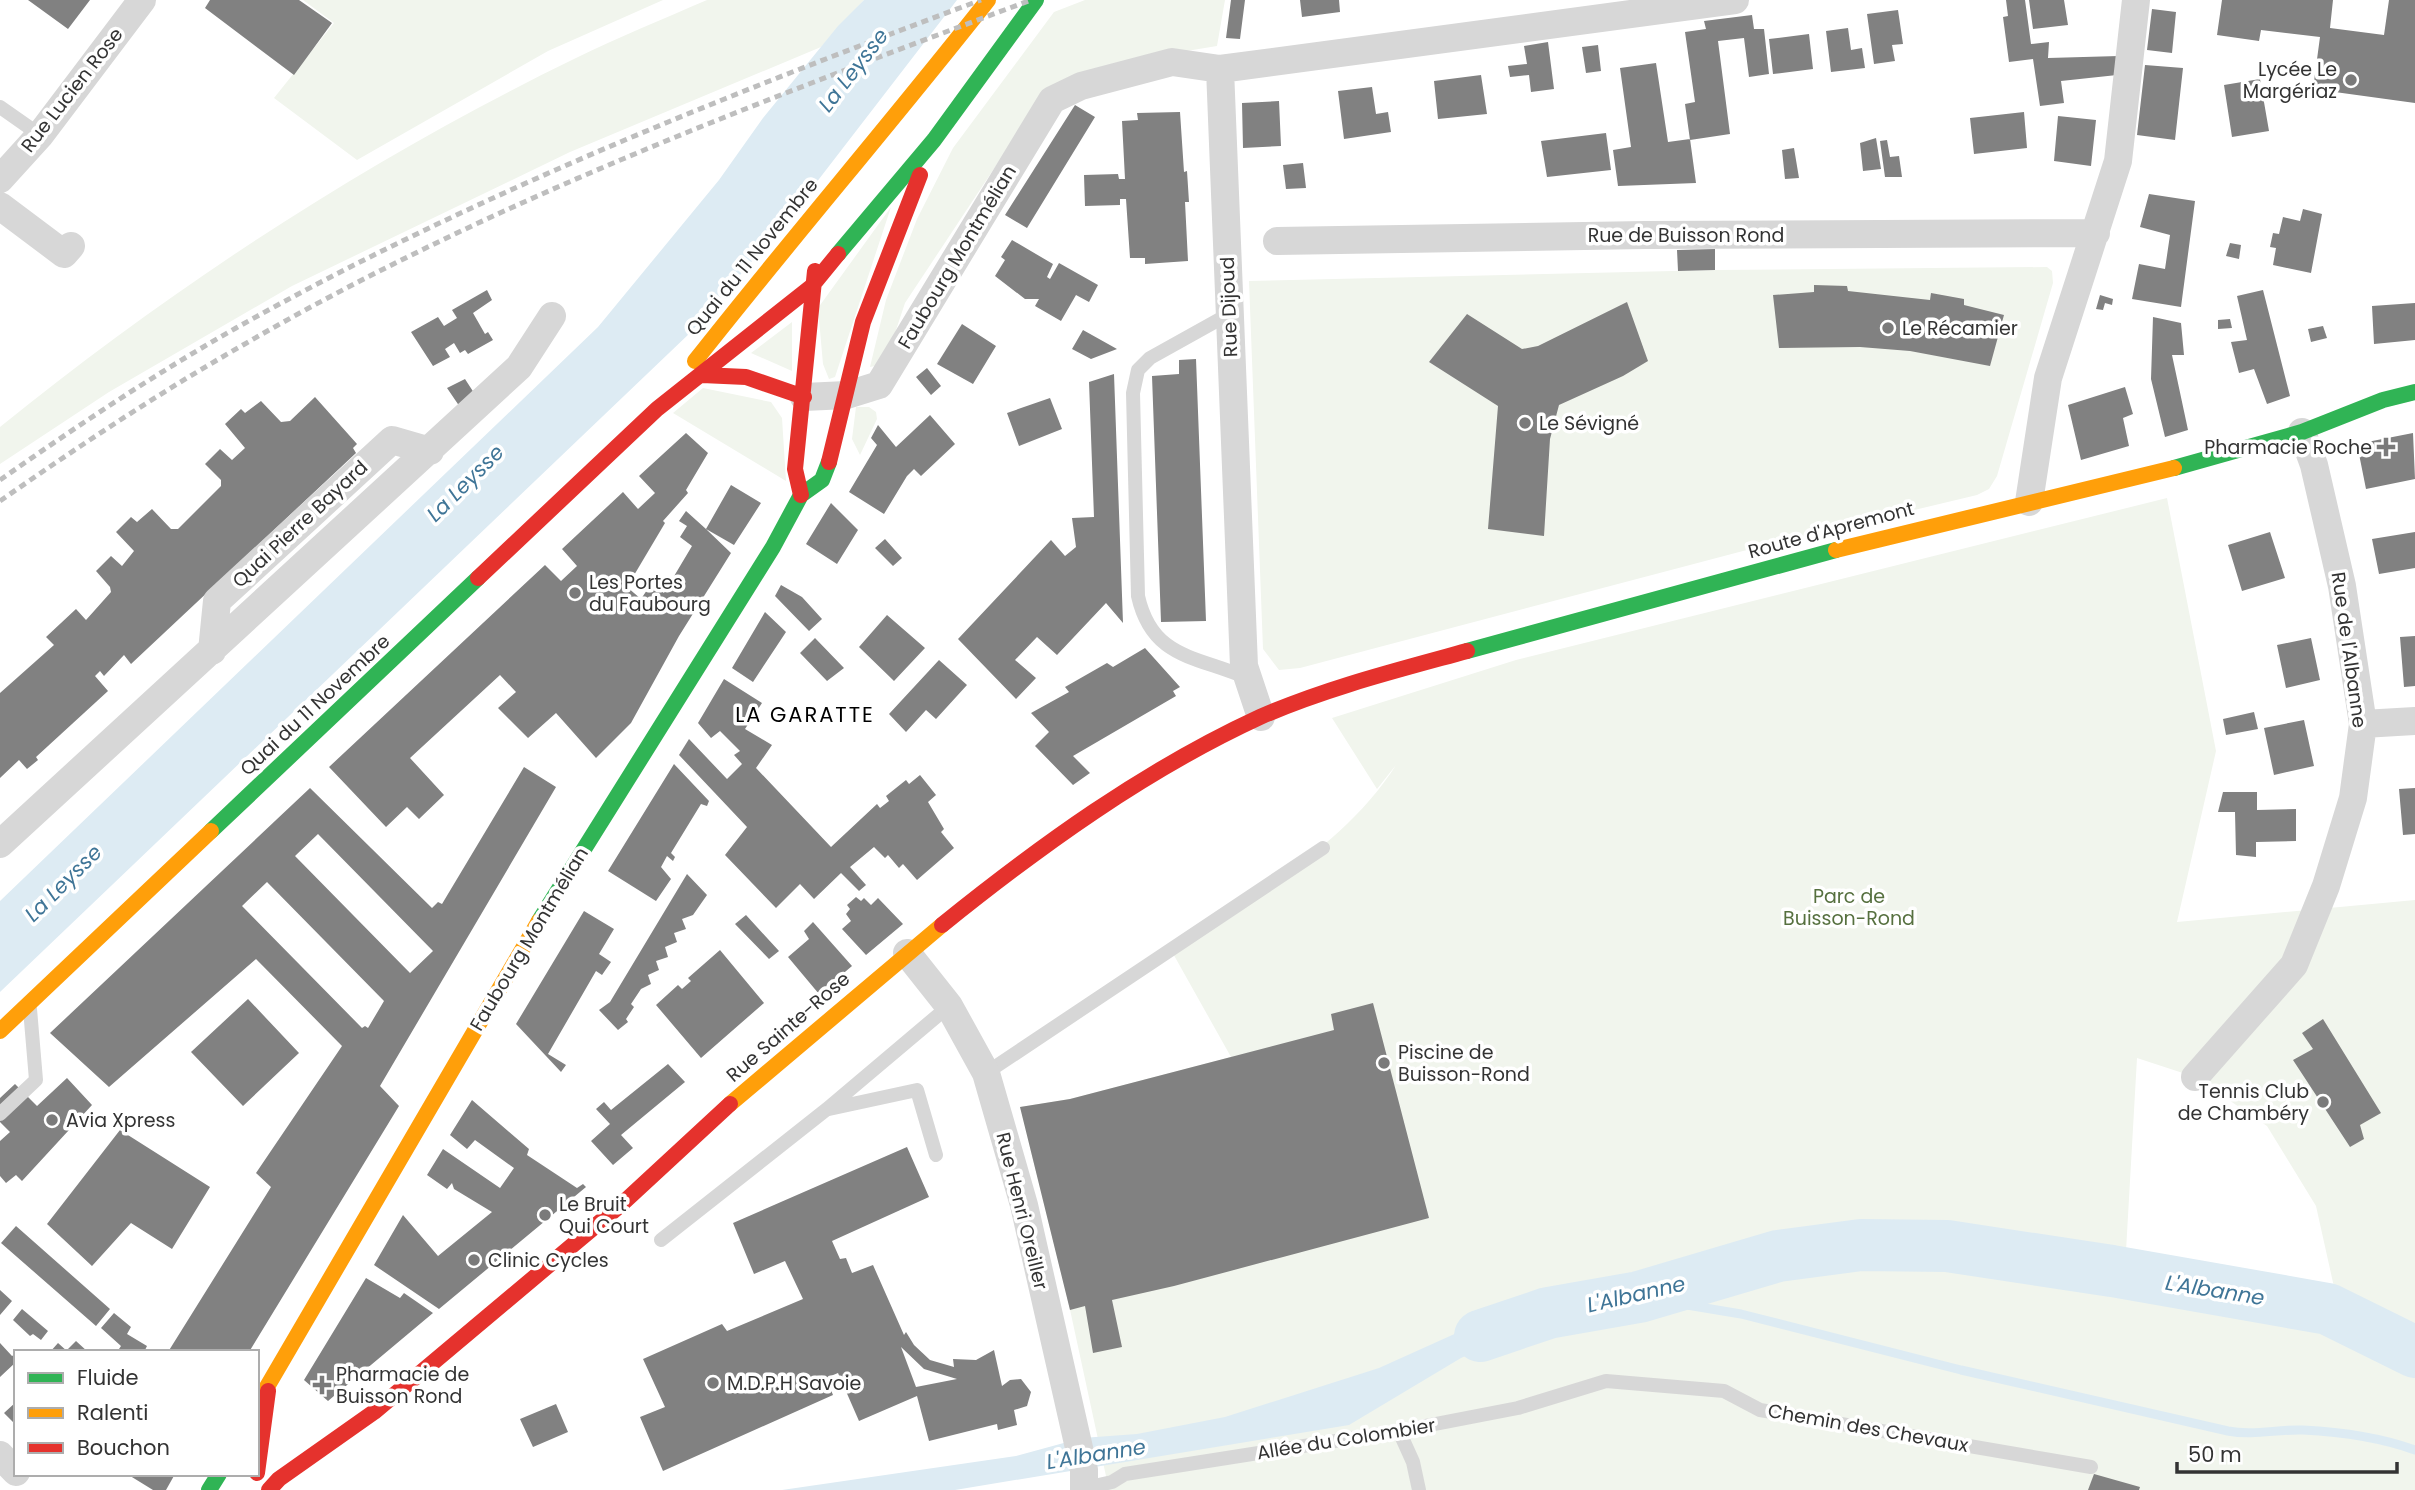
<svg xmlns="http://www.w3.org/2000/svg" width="2415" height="1490" font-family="Poppins,sans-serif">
<rect width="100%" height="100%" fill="#fff"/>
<path fill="#f1f5ed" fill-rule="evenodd" d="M303,0H663L548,51L357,160L274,98L334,23Z
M707,0H864L821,47L570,152L292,286L109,392L0,464V427C178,283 370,158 576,58C619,37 663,19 707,0Z
M1085,0H1225L1217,46L1138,59L1083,73L999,161L905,303L893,339L875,366L870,367L886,300L917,219L953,148L1054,12Z
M891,207L835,377L829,379L823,364L818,308Z
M2047,267L2052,271L2053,283L1997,476L1989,489L1977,495L1743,551L1300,668L1279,670L1263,649L1249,281L1715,270Z
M792,322V371L751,353Z
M703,388L771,402L782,418L786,481L673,413Z
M856,407H869L876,412L877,419L860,455L852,439Z
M2167,498L2216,751L2177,922L2415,900V1490H1109L1069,1305L1020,1107L1070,1099L1231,1057L1171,950C1251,896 1343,848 1396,765L1377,789L1332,718L1516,660ZM2137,1058L2195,1077L2267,1126L2316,1206L2338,1305L2268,1277L2126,1251Z"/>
<path fill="#ddebf3" d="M864,0H957L789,218L691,332L0,992V901L598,327L719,180L763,118L838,26Z
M1543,1308L1548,1313L1537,1324L1461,1358L1349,1425L955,1490H782L1016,1456L1082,1438L1137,1434L1225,1417L1379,1368L1470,1327Z"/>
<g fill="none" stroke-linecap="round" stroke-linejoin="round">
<path stroke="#ddebf3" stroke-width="9" d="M1639,1297L1741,1314L1961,1370L2228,1431C2253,1436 2278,1429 2303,1430C2342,1432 2379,1437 2415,1450"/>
<path stroke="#ddebf3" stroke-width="52" d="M1480,1336L1548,1313L1639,1297L1778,1256L1861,1245L1947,1246L2112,1271L2328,1309L2415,1352"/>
</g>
<path fill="#818181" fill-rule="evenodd" d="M28,0H90L68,29Z
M210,0H299L332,23L294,75L205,8Z
M1231,0H1245L1240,39L1226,38Z
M1300,0H1339L1340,12L1302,17Z
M2006,0H2025L2031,44L2049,42L2048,58L2119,56L2117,75L2061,81L2064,103L2040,106L2033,59L2009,62L2003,17L2008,16Z
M2029,0H2064L2068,25L2033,29Z
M2222,0H2333L2330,28L2384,35L2389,0H2415V103L2313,89L2320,37L2261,30L2259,41L2217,35Z
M2152,9L2176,12L2172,53L2147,50Z
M1898,10L1903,44L1892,45L1895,61L1874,64L1867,14Z
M1752,15L1754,29H1764L1769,74L1749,77L1744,38L1718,41L1730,134L1690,140L1685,104L1695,102L1685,32L1706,29L1704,21Z
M1848,28L1851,50L1862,48L1865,68L1831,72L1826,31Z
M1809,34L1813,69L1773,74L1769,39Z
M1548,42L1554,89L1531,92L1529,75L1510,77L1508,66L1527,64L1524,46Z
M1598,45L1601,71L1586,73L1582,47Z
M1656,63L1668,142L1690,139L1696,183L1618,186L1613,150L1631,147L1620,68Z
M2145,65L2183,68L2175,140L2137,135Z
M1481,75L1487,114L1438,119L1434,81Z
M2260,79L2269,131L2232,137L2224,85Z
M1372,87L1376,114L1388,112L1391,132L1344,139L1338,91Z
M1279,101L1281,146L1243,148L1242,103Z
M1075,105L1095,117L1027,228L1005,215Z
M1180,112L1184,172L1187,171L1189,202H1185L1188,261L1145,264V258H1130L1126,199H1120V205L1085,206L1084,175L1118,174L1119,179H1125L1122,121L1138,120L1137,113Z
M2024,112L2027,148L1974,154L1970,118Z
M2058,116L2096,120L2091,166L2054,161Z
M1606,133L1611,170L1547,177L1541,141Z
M1876,138L1881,169L1863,171L1860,143Z
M1887,140L1890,157L1899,156L1902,177H1885L1880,141Z
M1794,148L1799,178L1785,179L1782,150Z
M1303,163L1306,188L1286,189L1283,165Z
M2149,194L2195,201L2181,307L2132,299L2139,264L2165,269L2170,235L2140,227Z
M2303,209L2322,214L2311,273L2273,265L2276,248L2270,247L2273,233L2279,234L2283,217L2300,221Z
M1012,240L1053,264L1047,277L1050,279L1059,263L1098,285L1089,302L1076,295L1061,321L1035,306L1039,299H1025L995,276L1005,260L1001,257Z
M2230,243L2241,245L2239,259L2226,256Z
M1715,249V270L1678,271L1677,250Z
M1814,285L1847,286L1848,291L1930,300L1931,293L1964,299V305L2004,315L1990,366L1910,351L1860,347L1779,348L1773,295L1814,292Z
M487,290L492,300L473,313L485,334L488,332L493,340L468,354L465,350L460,353L454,343L445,349L450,357L433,366L411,332L438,317L444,326L457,318L452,310Z
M2263,290L2290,396L2267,404L2254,369L2239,373L2231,342L2247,340L2237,296Z
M2100,295L2113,299L2112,305L2105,303L2103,310L2096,309Z
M1627,302L1648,361L1623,376L1559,405L1550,439L1544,536L1488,529L1498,406L1429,362L1467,314L1522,349L1538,346Z
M2415,303V340L2374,344L2372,306Z
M2153,317L2181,323L2184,355H2172L2188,430L2165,437L2151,379Z
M2230,319L2232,328L2218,329V320Z
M962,324L996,346L973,384L937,364Z
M2323,326L2327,338L2311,342L2308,329Z
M1083,330L1117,349L1091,359L1072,349Z
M1196,359L1206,621L1161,622L1152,376L1179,374V360Z
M927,368L941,386L931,395L916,377Z
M1114,374L1123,623L1106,603L1057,655L1037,637L1015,660L1036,678L1016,699L958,639L1051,540L1065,556L1076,547L1072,518L1094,517L1089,382Z
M465,379L476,396L462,410L447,388Z
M2125,387L2133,414L2123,418L2129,446L2081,460L2068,405Z
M315,397L357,444L353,448L356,453L131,664L124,655L104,676L100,671L95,676L108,691L36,757L38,760L27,769L19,760L0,778V693L54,645L46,637L76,609L86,620L111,592L110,587L96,571L111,556L122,566L134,551L116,532L131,517L137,522L152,509L171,529H178L221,486V480L205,464L220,449L232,460L245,448L225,424L241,409L245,413L261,401L281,422L290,421Z
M1050,398L1062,429L1019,446L1007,413Z
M930,415L955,444L921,476L914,469L907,476L884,514L849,492L877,445L871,438L878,425L896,447Z
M686,433L708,453L686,490L688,493L663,521L665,523L627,587L641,599L651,584L664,593L692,546L680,537L687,526L679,521L686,511L706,529L731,485L761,503L734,545L706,529L731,553L679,636L631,723L596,758L556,713L528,738L498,708L516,692L500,675L410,758L444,795L419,819L407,807L386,827L329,767L545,565L561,581L577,566L562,549L623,492L638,509L655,493L639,476Z
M2413,433L2415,479L2366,489L2357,444Z
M831,503L858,530L837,564L806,544Z
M2270,532L2285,578L2242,591L2228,545Z
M2415,532V568L2379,574L2372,539Z
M885,539L902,558L893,566L875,548Z
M781,585L802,597L822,619L809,631L775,596Z
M765,612L786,632L753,682L732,668Z
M887,615L925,648L894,681L859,647Z
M2415,636V686L2404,687L2400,637Z
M815,638L844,668L827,681L800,653Z
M2311,638L2320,680L2286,688L2277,645Z
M1145,648L1180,687L1173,691L1176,696L1073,756L1090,773L1073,785L1035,746L1049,732L1031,713L1069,692L1065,687L1107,663L1113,667Z
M939,660L967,685L936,719L926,710L906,732L889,714Z
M724,679L762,703L745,729L772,745L756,768L831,847L877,804L880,808L889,801L886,796L906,780L909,784L920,775L936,795L928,802L944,829L941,832L954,848L917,880L903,864L899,868L888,855L885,858L874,847L850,867L866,885L859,891L841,873L814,899L800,884L776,908L725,855L747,827L679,755L689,739L727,779L742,764L734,755L740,751L720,731L711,738L698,723Z
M2254,712L2258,729L2226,735L2223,719Z
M2304,720L2314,766L2274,775L2264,728Z
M674,764L709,801L707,806L701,804L671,853L675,857L673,861L667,856L661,867L671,879L656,901L608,871Z
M524,767L556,787L380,1086L399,1106L249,1352H168L271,1187L256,1173L342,1046L256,959L109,1087L50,1033L310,788L432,908L438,902L442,904ZM318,834L433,951L410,973L295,856ZM267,882L384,1001L368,1028L365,1026L362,1028L242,906Z
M2415,788V834L2403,835L2399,789Z
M2223,792H2257V810L2296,809V841L2256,842V857L2236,855L2235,812H2218Z
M687,874L707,895L693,915L682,919L686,929L674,933L677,942L665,947L668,957L656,961L659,970L648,975L651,984L641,989L631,1004L634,1007L626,1019L628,1022L618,1030L599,1010L610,1002Z
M856,897L861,901L864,898L871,905L878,898L903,924L866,955L842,929L851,921L846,914L850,909L847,905Z
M584,911L614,929L599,954L611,962L602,975L596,971L548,1054L566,1065L561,1072L516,1024Z
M746,915L779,951L769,959L735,924Z
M813,922L852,966L819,994L788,957L809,939L804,931Z
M720,950L764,1003L701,1058L656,1005L678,985L682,989L691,981L688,978Z
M248,999L299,1053L243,1106L191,1052Z
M1373,1003L1429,1218L1174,1286L1112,1300L1122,1347L1093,1353L1085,1306L1070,1310L1020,1107L1070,1099L1334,1030L1331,1014Z
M2323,1019L2381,1113L2360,1125L2364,1139L2350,1147L2293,1060L2313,1049L2302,1033Z
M668,1064L685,1082L621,1135L633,1148L613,1165L591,1141L610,1124L596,1109L604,1102L611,1110Z
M67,1078L92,1105L22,1181L16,1175L6,1183L0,1176V1141L10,1132L0,1122V1098L15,1084L37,1106Z
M472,1100L529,1149L527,1155L577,1188L583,1184L586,1187L439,1309L374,1265L403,1215L438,1256L492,1212L454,1189L452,1183L447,1189L427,1175L443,1149L500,1188L514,1168L475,1140L467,1149L450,1135Z
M120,1130L210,1187L172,1249L131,1223L92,1266L47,1224Z
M907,1147L929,1197L832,1241L840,1259L846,1258L852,1273L873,1265L904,1335L906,1332L914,1345L930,1360L954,1367L953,1359L976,1360L994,1350L1002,1386L1010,1380L1021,1379L1031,1392L1027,1406L1014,1410L1017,1425L998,1430L997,1424L929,1441L917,1396L859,1421L838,1373L826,1378L833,1395L663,1471L640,1417L665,1407L643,1359L722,1324L727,1331L803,1299L785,1261L754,1274L733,1223ZM901,1347L924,1369L957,1379L916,1387Z
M16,1226L110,1309L96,1326L1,1243Z
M366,1278L400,1298L404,1293L433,1313L328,1401L304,1380Z
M0,1290L12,1301L0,1315Z
M22,1309L48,1331L41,1340L33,1334L30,1336L13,1320Z
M114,1313L131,1327L127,1334L147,1346L144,1352H117L121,1346L101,1328Z
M76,1341L88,1352L68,1349Z
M0,1343L12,1356L16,1354V1362L0,1377Z
M58,1343L68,1352H50Z
M16,1402V1425L4,1413Z
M556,1404L568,1432L533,1447L520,1419Z
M127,1474H175L166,1490H153Z
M2094,1474L2140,1487L2139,1490H2088Z"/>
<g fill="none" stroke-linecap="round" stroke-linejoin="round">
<path stroke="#d7d7d7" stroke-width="14" d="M0,107L40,135
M1229,314L1150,358L1138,370L1133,393L1138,596C1152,659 1197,656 1247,678
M986,1073L1323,848
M829,1109L917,1090L936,1155
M0,1114L36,1080L30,1009
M661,1240L827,1109L949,1006
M1399,1431L1413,1462L1419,1490
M1085,1488L1112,1482L1125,1474L1399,1431L1518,1408L1606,1381L1724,1391L1760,1410L2091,1467"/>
<path stroke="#d7d7d7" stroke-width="28" d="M1220,69L1244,666L1261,717
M0,179L40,135L142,0
M0,206L64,254L71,246
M1277,241L1645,235L2096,233
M804,397L847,395L879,385L1052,100L1081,86L1172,62L1220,69L1735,0
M2029,502L2048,378L2118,161L2136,0
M212,651L217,601L392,440L430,451
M2363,724L2415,721
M0,844L519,367L552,316
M907,953L949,1006L986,1073L1024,1205L1084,1470V1490
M2195,1077L2294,965L2326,886L2353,798L2363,724L2342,586L2314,465L2302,432
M0,1455L16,1472"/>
<path stroke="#30b455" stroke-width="16" d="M838,254L934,140L1036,0
M2174,468L2302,432L2383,400L2415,392
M1467,651L1836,550
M211,831L478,578
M539,921L773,547L801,495L822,480L829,462
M209,1490L219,1474"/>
<path stroke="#ff9f0a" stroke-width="16" d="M695,361C791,239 892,122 988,0
M1836,550L2174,468
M0,1031L211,831
M730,1104L942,925
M257,1404L539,921"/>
<path stroke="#e5322d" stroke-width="16" d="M702,375L746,377L804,397
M829,462L863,322L920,175
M801,495L795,469L815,271
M478,578L657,409L811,287L838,254
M942,925C1040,846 1145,770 1260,717C1326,688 1398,670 1467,651
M257,1473L268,1391
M269,1490L279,1479L374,1412L624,1202L730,1104"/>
<path stroke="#bebebe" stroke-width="5" stroke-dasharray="7 5" stroke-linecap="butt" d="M0,480C77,426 155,374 236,328C473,195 727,95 981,0
M0,501C79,446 159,393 243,345C491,201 764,100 1031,0"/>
</g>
<g fill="#7a7a7a" stroke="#fff" stroke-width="2.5">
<circle cx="2351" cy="80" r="7"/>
<circle cx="1888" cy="328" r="7"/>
<circle cx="1525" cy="423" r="7"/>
<path d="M2382.5 436.5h7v7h7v7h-7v7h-7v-7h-7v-7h7z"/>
<circle cx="575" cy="593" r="7"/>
<circle cx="1384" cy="1063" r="7"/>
<circle cx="2323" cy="1102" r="7"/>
<circle cx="52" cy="1120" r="7"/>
<circle cx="545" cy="1215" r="7"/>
<circle cx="474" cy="1260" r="7"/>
<circle cx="713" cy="1383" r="7"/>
<path d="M318.5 1374.5h7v7h7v7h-7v7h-7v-7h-7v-7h7z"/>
</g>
<g text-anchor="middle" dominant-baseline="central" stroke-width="7" stroke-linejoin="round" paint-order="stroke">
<g font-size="19" fill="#333" stroke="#fff" text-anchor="start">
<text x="2337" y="69" text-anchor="end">Lycée Le<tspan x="2337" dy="22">Margériaz</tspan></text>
<text x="1902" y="328">Le Récamier</text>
<text x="1539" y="423">Le Sévigné</text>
<text x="2372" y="447" text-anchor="end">Pharmacie Roche</text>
<text x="589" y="582">Les Portes<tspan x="589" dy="22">du Faubourg</tspan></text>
<text x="1398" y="1052">Piscine de<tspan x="1398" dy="22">Buisson-Rond</tspan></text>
<text x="2309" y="1091" text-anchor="end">Tennis Club<tspan x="2309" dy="22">de Chambéry</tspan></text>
<text x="66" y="1120">Avia Xpress</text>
<text x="559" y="1204">Le Bruit<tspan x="559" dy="22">Qui Court</tspan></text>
<text x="488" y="1260">Clinic Cycles</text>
<text x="336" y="1374">Pharmacie de<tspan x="336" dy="22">Buisson Rond</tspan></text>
<text x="727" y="1383">M.D.P.H Savoie</text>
</g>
<g font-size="19" fill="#333" stroke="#fff">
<text transform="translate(72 90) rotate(-52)">Rue Lucien Rose</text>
<text x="1686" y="235">Rue de Buisson Rond</text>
<text transform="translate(752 257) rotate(-51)">Quai du 11 Novembre</text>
<text transform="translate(957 257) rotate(-59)">Faubourg Montmélian</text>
<text transform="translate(1229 307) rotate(-92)">Rue Dijoud</text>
<text transform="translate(300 524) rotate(-43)">Quai Pierre Bayard</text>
<text transform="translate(1831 530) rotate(-15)">Route d'Apremont</text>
<text transform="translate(2349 650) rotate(82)">Rue de l'Albanne</text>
<text transform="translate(315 705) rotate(-43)">Quai du 11 Novembre</text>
<text transform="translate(529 939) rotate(-59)">Faubourg Montmélian</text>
<text transform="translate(788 1027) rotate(-41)">Rue Sainte-Rose</text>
<text transform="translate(1022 1211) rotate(76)">Rue Henri Oreiller</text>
<text transform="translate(1868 1428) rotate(10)">Chemin des Chevaux</text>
<text transform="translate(1346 1439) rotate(-9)">Allée du Colombier</text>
</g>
<g font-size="19" fill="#56703f" stroke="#fff">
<text x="1849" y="896">Parc de<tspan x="1849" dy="22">Buisson-Rond</tspan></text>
</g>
<g font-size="21" font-style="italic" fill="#3f7597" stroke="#fff">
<text transform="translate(853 70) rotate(-52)">La Leysse</text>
<text transform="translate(465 483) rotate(-45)">La Leysse</text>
<text transform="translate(63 883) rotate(-45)">La Leysse</text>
<text transform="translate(2215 1290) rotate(9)">L'Albanne</text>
<text transform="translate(1636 1294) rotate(-13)">L'Albanne</text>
<text transform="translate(1096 1454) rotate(-9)">L'Albanne</text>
</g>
<g font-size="21" letter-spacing="2" fill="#000" stroke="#fff">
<text x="805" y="714">LA GARATTE</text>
</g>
</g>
<rect x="14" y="1350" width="245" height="126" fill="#ffffff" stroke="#adadad" stroke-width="2"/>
<rect x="28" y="1373" width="35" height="10" fill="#30b455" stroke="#adadad" stroke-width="2"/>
<text x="77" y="1385" font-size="21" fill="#333333">Fluide</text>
<rect x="28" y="1408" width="35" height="10" fill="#ff9f0a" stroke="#adadad" stroke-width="2"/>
<text x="77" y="1420" font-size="21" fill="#333333">Ralenti</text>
<rect x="28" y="1443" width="35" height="10" fill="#e5322d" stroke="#adadad" stroke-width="2"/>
<text x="77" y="1455" font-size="21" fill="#333333">Bouchon</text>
<path d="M2177 1462v10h220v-10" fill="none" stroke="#333333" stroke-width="3.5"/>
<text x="2188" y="1462" font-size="21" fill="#333333" stroke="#ffffff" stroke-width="5" paint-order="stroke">50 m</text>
</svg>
